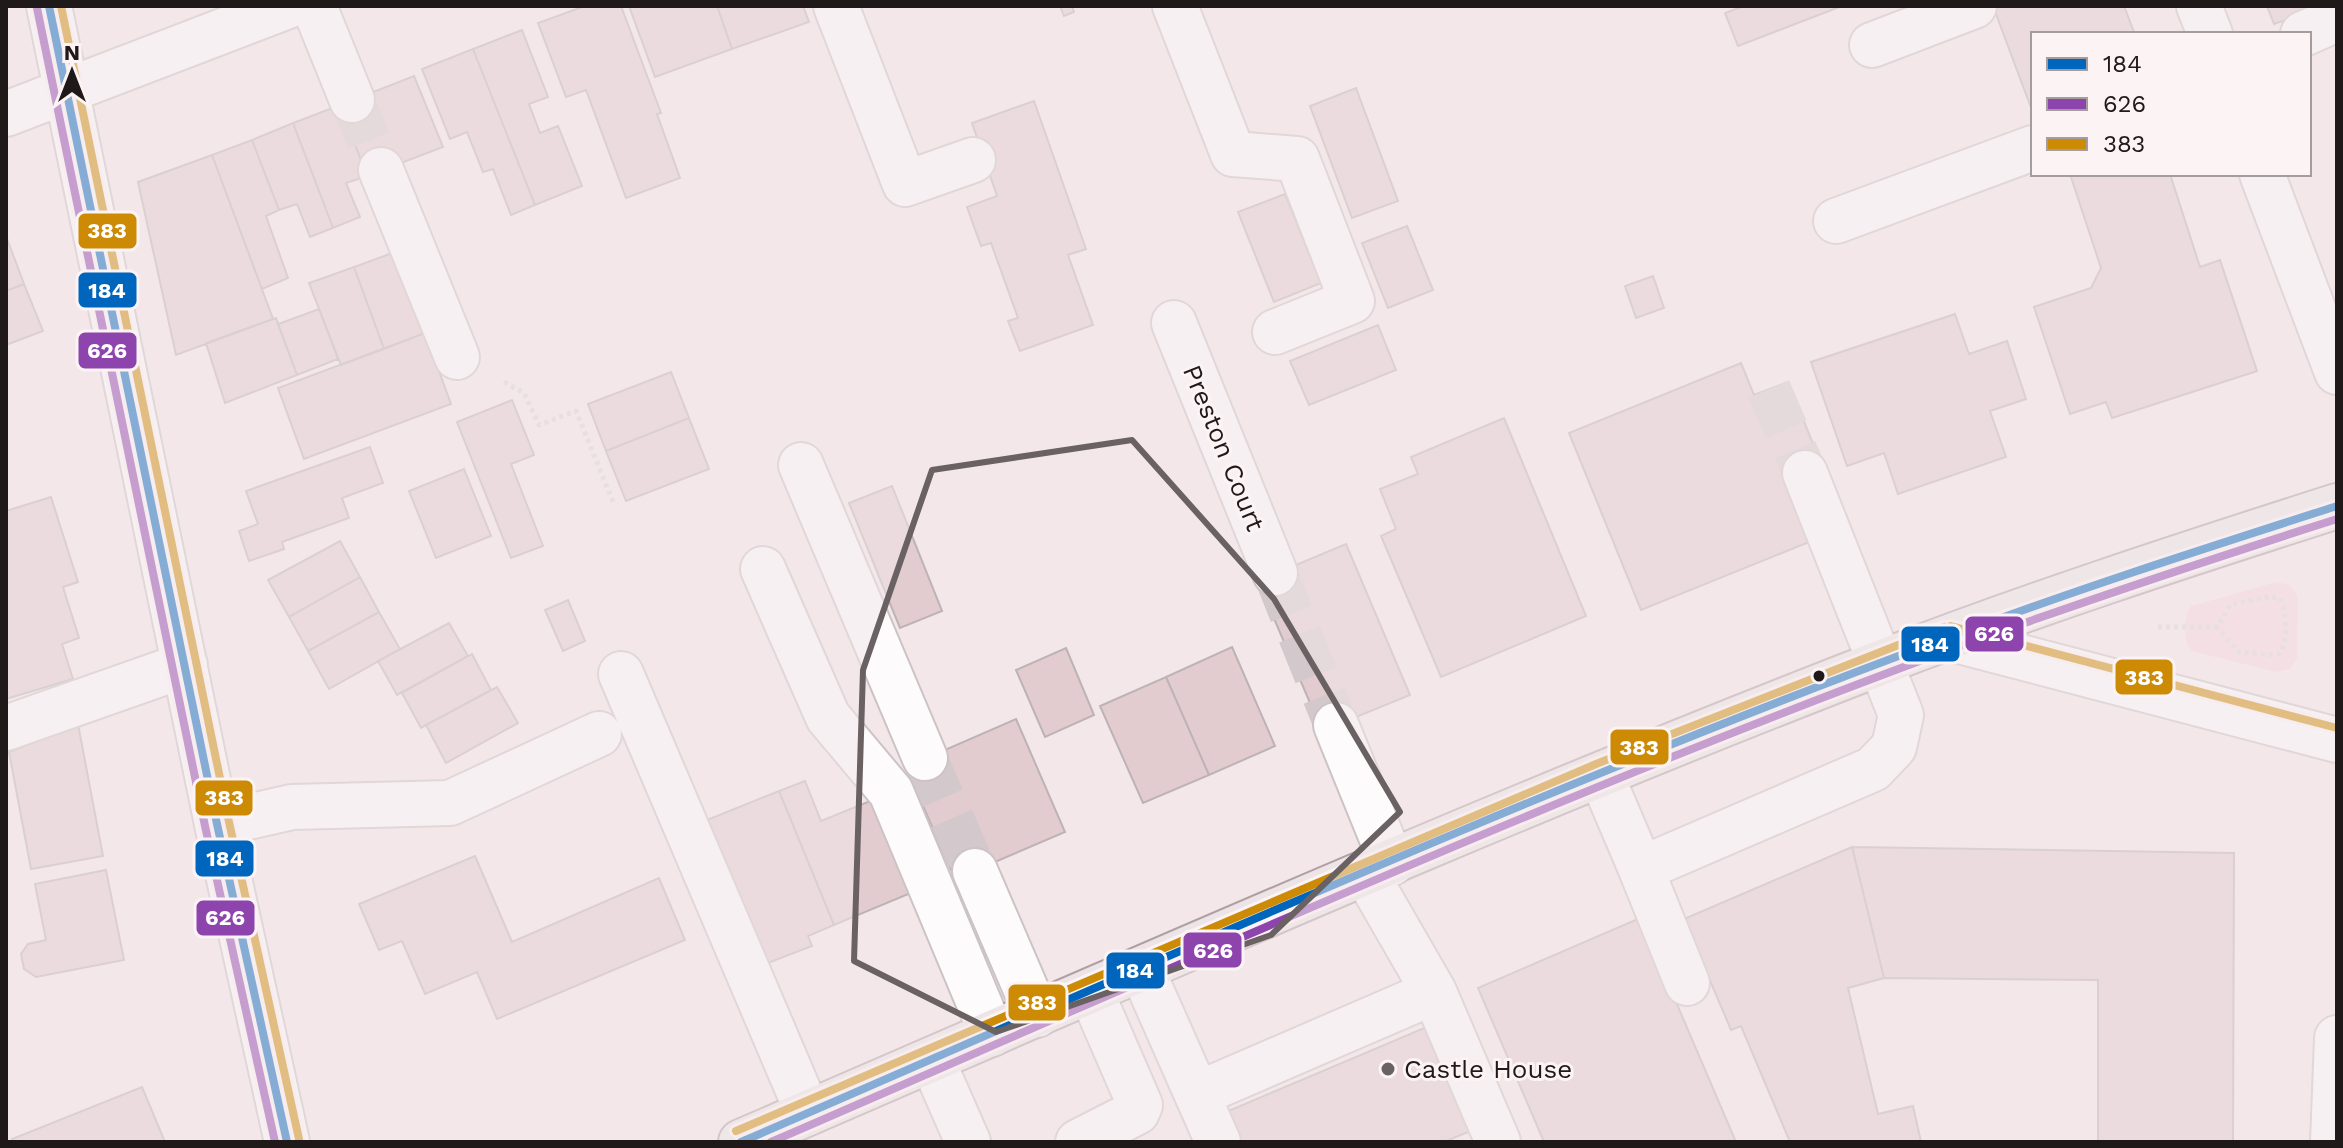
<svg xmlns="http://www.w3.org/2000/svg" width="2343" height="1148" font-family="'Work Sans',sans-serif">
<rect width="100%" height="100%" fill="#f3e7ea"/>
<path fill="#f7d8dd" d="M2276,582L2290,585L2298,597L2297,659L2290,669L2276,672L2191,651C2183,640 2183,617 2191,606Z"/>
<path fill="#e2ccd0" stroke="#bdb3b5" stroke-width="2" d="M585,6H621L661,113L657,114L680,178L626,198L586,90L566,97L538,23Z
M629,6H717L732,49L655,77Z
M717,6H803L809,22L732,49Z
M1060,6H1072L1074,12L1064,16Z
M1744,6H1842L1738,46L1725,13Z
M1993,6H2124L2134,32L2033,34V113Z
M2267,6H2327L2274,24Z
M522,30L548,97L529,104L540,133L558,126L582,186L535,205L473,49Z
M473,49L535,205L511,215L493,169L483,172L467,132L450,139L422,69Z
M414,76L443,147L367,176L340,105Z
M1356,88L1398,201L1352,218L1310,106Z
M1034,101L1086,249L1068,255L1093,325L1020,351L1008,321L1018,318L991,243L981,246L967,207L997,196L972,123Z
M340,105L367,176L346,183L360,217L333,228L293,123Z
M293,123L333,228L310,237L297,204L279,210L252,140Z
M252,140L279,210L266,216L288,278L262,289L212,155Z
M212,155L273,319L176,355L138,182Z
M2070,174H2170L2200,267L2220,260L2257,371L2112,418L2106,402L2070,414L2034,307L2091,288L2101,268Z
M1285,194L1321,283L1274,302L1238,212Z
M1407,226L1433,290L1388,308L1362,243Z
M6,236L24,284L6,291Z
M395,252L425,333L384,349L354,267Z
M354,267L384,349L341,365L309,283Z
M1653,276L1664,308L1636,318L1625,286Z
M24,284L43,331L6,345V291Z
M319,309L338,359L297,375L278,324Z
M1955,314L1969,354L2007,341L2026,399L1990,411L2006,457L1898,494L1884,453L1847,466L1811,362Z
M276,318L297,375L225,403L206,343Z
M1378,325L1396,370L1309,405L1290,361Z
M425,333L451,404L304,459L278,388Z
M1741,363L1754,395L1788,382L1822,466L1814,540L1641,610L1569,433Z
M671,372L689,418L606,451L588,404Z
M512,400L534,455L511,464L543,546L511,558L457,422Z
M689,418L709,469L626,501L606,451Z
M1504,418L1586,616L1441,677L1381,536L1396,529L1380,489L1418,474L1411,457Z
M370,447L383,483L342,498L349,518L282,542L284,549L249,561L239,531L258,524L246,491Z
M464,469L491,536L436,558L409,491Z
M892,486L942,611L900,628L849,503Z
M51,497L78,582L63,587L79,638L62,644L73,679L6,699V511Z
M340,541L360,577L289,617L268,580Z
M1346,544L1410,695L1322,731L1258,581Z
M360,577L379,612L308,651L289,617Z
M568,600L585,641L563,651L545,610Z
M379,612L400,649L329,689L308,651Z
M449,623L468,656L397,695L378,661Z
M1232,647L1275,746L1209,775L1166,677Z
M1066,648L1094,715L1045,737L1016,670Z
M472,654L491,690L421,728L402,693Z
M1166,677L1209,775L1143,803L1100,706Z
M497,687L518,723L446,763L426,725Z
M1016,719L1065,832L955,879L906,767Z
M78,724L103,856L31,869L9,752Z
M805,781L821,821L880,797L918,890L834,925L779,791Z
M779,791L834,925L808,936L812,946L760,966L702,822Z
M1852,847L1884,978L1848,988L1878,1114L1913,1106L1921,1142H1790L1741,1026L1731,1030L1684,919Z
M1852,847L2234,853L2233,1142H2098V980L1884,978Z
M475,856L512,942L659,878L685,940L497,1019L477,972L425,994L402,941L379,950L359,904Z
M106,870L124,960L36,977L24,969L21,954L28,944L46,940L35,884Z
M1640,918L1736,1142H1544L1478,988Z
M1429,1026L1473,1130L1444,1142H1238L1226,1112Z
M142,1087L165,1142H13L12,1139Z"/>
<g fill="none" stroke-linecap="round" stroke-linejoin="round">
<path stroke="#d3c8cb" stroke-width="44" stroke-dasharray="44 22" stroke-linecap="butt" d="M352,100L381,170
M1769,389L1805,473
M1275,573L1336,725
M925,758L975,871"/>
<g stroke="#ccc3c5" stroke-width="48">
<path id="minor" d="M49,6L217,824L287,1142
M314,6L352,100
M836,6L905,184L973,160
M1175,6L1233,154L1297,159L1352,301L1275,332
M2199,6L2210,34
M2303,34L2337,19
M1872,45L1974,6
M6,114L288,6
M381,170L457,357
M2262,174L2337,372
M1836,221L2033,148
M1174,323L1275,573
M801,465L925,758
M763,569L828,717L891,792L992,1034
M1948,638L2337,740
M621,674L808,1113
M1336,725L1392,863
M6,728L185,665
M1601,775L1641,869L1873,769L1894,747L1901,715L1805,473
M217,824L292,807L450,803L599,734
M1641,869L1687,983
M975,871L1037,1015
M1366,874L1434,992L1498,1142
M1142,970L1218,1142
M932,1060L968,1142
M1198,1094L1434,992
M1078,1142L1137,1112L1140,1105L1091,992
M2333,1142L2337,1038"/>
</g>
<g stroke="#b09ea2" stroke-width="48">
<path id="major" d="M741,1142C1119,979 1496,811 1880,663C2030,605 2184,555 2337,506"/>
</g>
<path stroke="#dad5d6" stroke-width="5" stroke-dasharray="4 4" stroke-linecap="butt" d="M504,382L524,393L539,425L576,411L614,504
M2158,627H2217L2231,604L2269,597L2280,598C2287,612 2288,640 2280,653L2274,655L2239,652L2217,627"/>
<use href="#minor" stroke="#fdfbfc" stroke-width="44"/>
<use href="#major" stroke="#ece4e6" stroke-width="44"/>
<g stroke="#fcf3f5" stroke-width="14">
<path id="bus-1" d="M49,6L217,824L287,1142
M741,1142C1137,971 1531,792 1936,642C2068,592 2203,549 2337,506"/>
</g>
<g stroke="#fcf3f5" stroke-width="14">
<path id="bus-2" d="M37,8L205,826L275,1142
M771,1142C1160,974 1547,798 1944,652C2074,604 2205,561 2337,519"/>
</g>
<g stroke="#fcf3f5" stroke-width="14">
<path id="bus-3" d="M61,6L229,822L299,1139
M1951,626L2337,728
M736,1131L1596,764L1944,627"/>
</g>
<use href="#bus-1" stroke="#0065bd" stroke-width="8"/>
<use href="#bus-2" stroke="#8e44ad" stroke-width="8"/>
<use href="#bus-3" stroke="#cc8a05" stroke-width="8"/>
</g>
<path d="M0 0H2343V1148H0ZM1132,440L1274,599L1400,812L1271,935L996,1032L854,961L863,670L932,470Z" fill="#f3e7ea" fill-opacity=".55" fill-rule="evenodd"/>
<path fill="none" stroke="#6a6163" stroke-width="6" stroke-linejoin="round" d="M1132,440L1274,599L1400,812L1271,935L996,1032L854,961L863,670L932,470Z"/>
<circle fill="#20191a" stroke="#fcf3f5" stroke-width="3" cx="1819" cy="676" r="7"/>
<circle fill="#6a6163" stroke="#fcf3f5" stroke-width="3" cx="1388" cy="1069" r="8"/>
<g text-anchor="middle" dominant-baseline="central" stroke-width="6" stroke-linejoin="round" paint-order="stroke">
<g font-size="26" fill="#20191a" stroke="#fcf3f5">
<text transform="translate(1224 448) rotate(68)">Preston Court</text>
</g>
<g font-size="26" fill="#20191a" stroke="#fcf3f5" text-anchor="start">
<text x="1404" y="1069">Castle House</text>
</g>
</g>
<g stroke="#fcf3f5" stroke-width="3">
<rect x="77" y="212" width="61" height="38" rx="8" fill="#cc8a05"/>
<rect x="77" y="271" width="61" height="38" rx="8" fill="#0065bd"/>
<rect x="77" y="331" width="61" height="39" rx="8" fill="#8e44ad"/>
<rect x="1964" y="615" width="61" height="38" rx="8" fill="#8e44ad"/>
<rect x="1900" y="625" width="61" height="38" rx="8" fill="#0065bd"/>
<rect x="2114" y="658" width="60" height="38" rx="8" fill="#cc8a05"/>
<rect x="1609" y="728" width="61" height="38" rx="8" fill="#cc8a05"/>
<rect x="194" y="779" width="60" height="38" rx="8" fill="#cc8a05"/>
<rect x="194" y="839" width="61" height="39" rx="8" fill="#0065bd"/>
<rect x="195" y="899" width="61" height="38" rx="8" fill="#8e44ad"/>
<rect x="1182" y="931" width="61" height="38" rx="8" fill="#8e44ad"/>
<rect x="1105" y="951" width="61" height="39" rx="8" fill="#0065bd"/>
<rect x="1007" y="983" width="60" height="39" rx="8" fill="#cc8a05"/>
</g>
<g font-size="22" text-anchor="middle" font-weight="bold" fill="#fff">
<text x="107" y="238">383</text>
<text x="107" y="298">184</text>
<text x="107" y="358">626</text>
<text x="1994" y="641">626</text>
<text x="1930" y="652">184</text>
<text x="2144" y="685">383</text>
<text x="1639" y="755">383</text>
<text x="224" y="805">383</text>
<text x="225" y="866">184</text>
<text x="225" y="925">626</text>
<text x="1213" y="958">626</text>
<text x="1135" y="978">184</text>
<text x="1037" y="1010">383</text>
</g>
<rect width="2343" height="1148" fill="none" stroke="#20191a" stroke-width="16"/>
<rect x="2031" y="32" width="280" height="144" fill="#fcf3f5" stroke="#a49c9d" stroke-width="2"/>
<rect x="2047" y="58" width="40" height="12" fill="#0065bd" stroke="#a49c9d" stroke-width="2"/>
<text x="2103" y="72" font-size="24" fill="#20191a">184</text>
<rect x="2047" y="98" width="40" height="12" fill="#8e44ad" stroke="#a49c9d" stroke-width="2"/>
<text x="2103" y="112" font-size="24" fill="#20191a">626</text>
<rect x="2047" y="138" width="40" height="12" fill="#cc8a05" stroke="#a49c9d" stroke-width="2"/>
<text x="2103" y="152" font-size="24" fill="#20191a">383</text>
<g transform="translate(72 72)" stroke="#fcf3f5" stroke-width="6" paint-order="stroke">
<path d="M0-6L14 30L0 20L-14 30Z" fill="#20191a"/>
<text y="-12" font-size="22" font-weight="bold" text-anchor="middle" fill="#20191a">N</text>
</g>
</svg>
